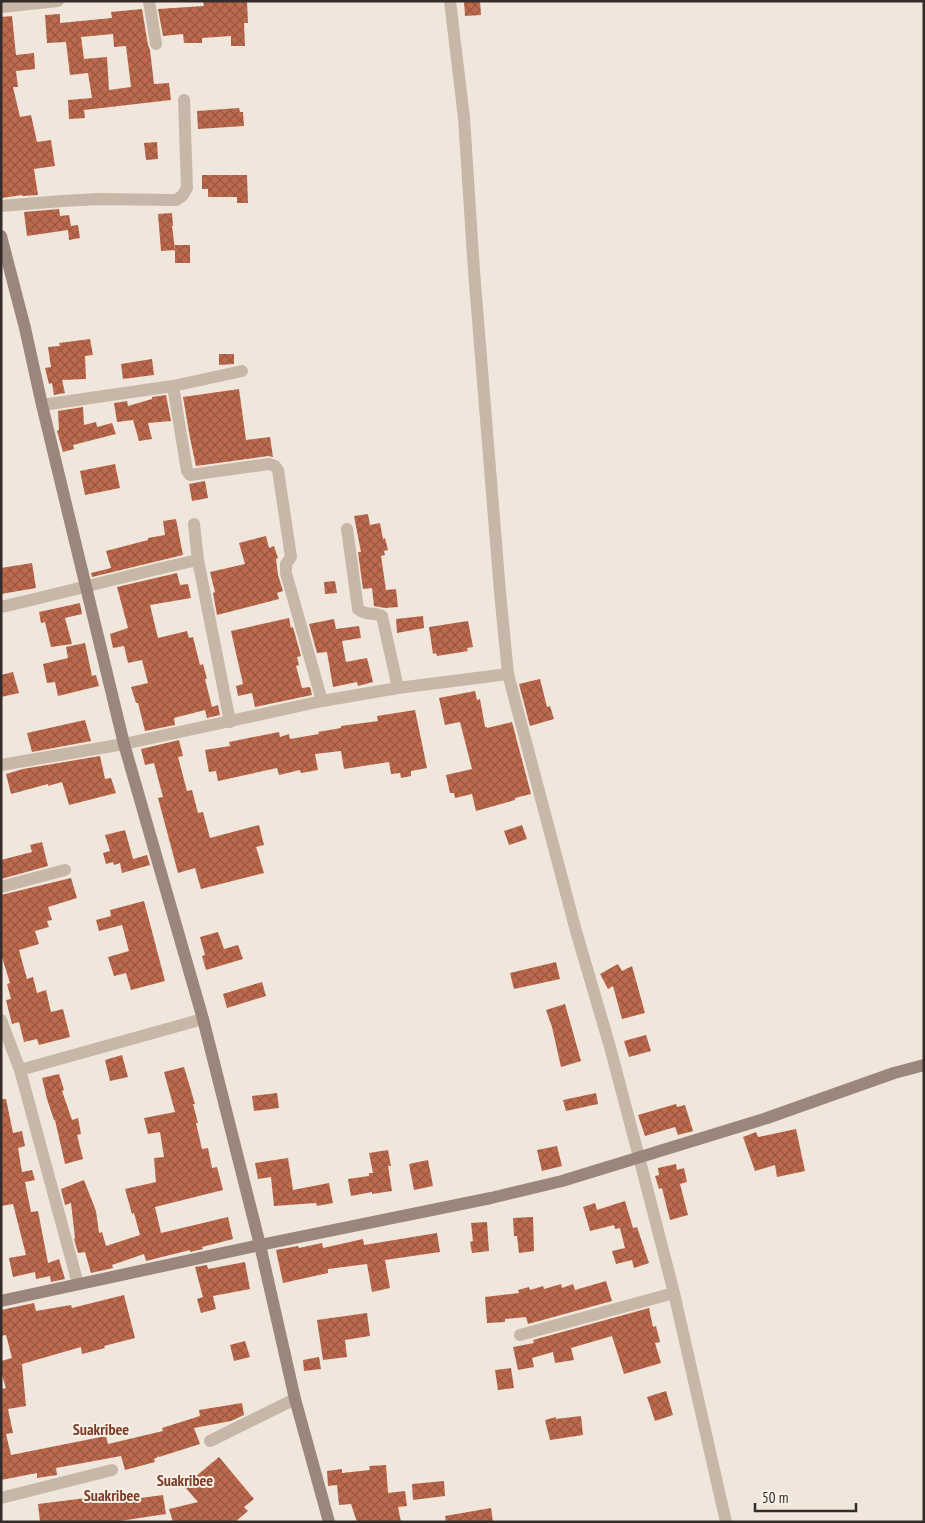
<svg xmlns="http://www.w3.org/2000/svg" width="925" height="1523" font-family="'PT Sans Narrow',sans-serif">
<defs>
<pattern id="building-cross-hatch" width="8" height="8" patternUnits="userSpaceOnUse" patternTransform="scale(1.25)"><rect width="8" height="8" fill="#bc694d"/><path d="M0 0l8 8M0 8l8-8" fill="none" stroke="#9a5740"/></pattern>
</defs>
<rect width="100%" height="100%" fill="#f0e6db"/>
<path fill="url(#building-cross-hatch)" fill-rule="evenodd" d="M220,1H247L248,23H244L245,46H231V36L202,38V43H184L183,34L163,36L158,9L204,6L203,2Z
M464,1H480L481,15L465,16Z
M142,9L148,45L150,50L154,84L169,83L171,100L84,110L85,118L69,119L68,100L92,98L88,73L70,75L66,42L47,43L45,15L60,14V23L112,18L111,12ZM113,34L114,47L126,46L131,87L109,90L107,57L84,59L81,37Z
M12,16L16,55L34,53L35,69L16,71L18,87H13L20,117L31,115L37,142L51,140L55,166L34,169L38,195L22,196V195L2,198L1,190V17Z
M239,108L240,112H243L244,126L198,129L197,111Z
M157,142L158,159L146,160L144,143Z
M202,175H247L248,203H237V197H208V189H202Z
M59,209L60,216L69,215L71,226L78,225L80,238L69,240L68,230L27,236L24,212Z
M172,213L173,226H172L175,250L161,251L158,214Z
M175,245H190V263H175Z
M90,339L93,355L85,356L86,379L62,380L65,393L54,395L52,383L49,384L45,368L51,367L48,347L60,346L59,343Z
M219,354H234V364L219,365Z
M152,359L154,375L123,379L121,364Z
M239,389L246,440L270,437L273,457L268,456L196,466L190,438L183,397Z
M166,395L171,421L148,423L152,439L139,441L133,420L117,422L114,403L127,401L128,406L152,399V397Z
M83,407L84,425L96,422L97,427L112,423L116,434L73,445L74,449L63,452L57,431L59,430L58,411Z
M115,464L120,488L85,495L80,471Z
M205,481L208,498L192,501L189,484Z
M368,514L370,525L380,523L383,539L385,538L388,550L384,551L385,555L381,556L386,590L396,589L398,607L385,608L374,606L372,588L363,589L358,552H361L354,516Z
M176,519L183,555L92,577L91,573L111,568L106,551L148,540V538L165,535L163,521Z
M266,536L269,548L274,546L278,558L276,559L278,575L283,591L277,593L279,599L217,615L213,593L215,592L210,572L245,564L239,543Z
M32,563L36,588L1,594V568Z
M177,573L180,585L188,584L191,598L150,605L158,638L187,631L189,638L193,637L200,665L203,664L207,679H205L212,707L218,705L220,715L207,718L205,710L174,718L175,725L145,731L138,703H136L131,687L148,683L142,660L128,663L124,646L113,648L110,634L128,628L117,587Z
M335,581L337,593L325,594L324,582Z
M80,603L82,614L65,618L72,644L51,647L45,622L41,623L39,612Z
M423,616L424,628L397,633L396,619Z
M289,618L291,628L293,627L301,656L297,657L299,665L296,666L302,688L310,687L312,695L255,707L252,693L238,696L236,686L243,684L231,631Z
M334,619L336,629L359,626L361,638L342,641L346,662L367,658L373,682L358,686L357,682L333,687L327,652L317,653L309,624Z
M468,621L473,647L467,648L468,651L456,653L437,656L436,653L433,654L429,627Z
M85,643L92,676L96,675L99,686L58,696L55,682L47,683L43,664L68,658L66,647Z
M13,672L19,693L1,697V675Z
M540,679L547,707L550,706L554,719L530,726L519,684Z
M475,691L477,700L480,699L485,727H487V728L512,722L531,794L515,798V800L476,811L472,794L455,798L454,793H450L446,775L472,769L460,722L445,725L439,698Z
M415,710L427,768L411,771V776L401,778L400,773L391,774L389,762L344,769L341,751L315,754L318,770L301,773L300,770L279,775L277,768L218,781L216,771L209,772L205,750L230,746L229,742L279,732L280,737L289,734L290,739L319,734L318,732L341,728V726L378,721L377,716Z
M85,720L91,741L32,752L27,733Z
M179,740L183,756L178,757L187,791L192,790L198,813L203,812L210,838L259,825L264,845L256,847L264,873L201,889L195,868L178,873L158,798L163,797L154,763L145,765L141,749Z
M100,756L105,779L111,778L116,793L69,805L62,782L48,786V784L11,794L6,774L23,769Z
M522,825L527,839L509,845L504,831Z
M125,830L133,859L147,855L150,865L122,873L120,863L114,865L113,862L106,864L103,853L110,851L105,835Z
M42,842L48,866L1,879V860L32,852L30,845Z
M71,878L77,898L48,907L52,920L47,921L49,927L35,931L39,944L19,950L27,979L33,977L37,993L46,990L51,1012L63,1009L70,1037L39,1045L37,1039L24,1042L19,1022L12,1024L6,1000L11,999L7,984L10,983L1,954V895Z
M144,901L165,981L131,990L126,973L114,976L108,957L129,951L122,925L99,931L96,920L111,916L110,910Z
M218,932L224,949L238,945L243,959L206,970L202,956L205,955L200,937Z
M556,962L560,979L514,989L510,973Z
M618,964L622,971L632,966L645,1013L622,1019L613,986L608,989L600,974Z
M262,982L266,996L227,1008L223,994Z
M565,1004L581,1061L561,1067L552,1027L546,1010Z
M646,1035L651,1051L629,1057L624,1041Z
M122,1055L128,1077L110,1081L105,1060Z
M184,1067L195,1104H193L198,1123H196L202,1149L208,1148L212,1168L217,1167L223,1190L155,1207L161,1233L228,1217L233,1239L202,1247L203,1249L190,1252V1250L146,1261L144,1254L112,1265L113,1268L91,1273L85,1252L78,1253L74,1239L75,1238L71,1203L65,1205L61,1189L84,1180L96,1211L99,1233L102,1232L106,1246L140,1235L134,1213L132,1214L125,1189L156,1182L154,1158L164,1157L160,1132L148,1134L144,1118L175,1112L164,1072Z
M59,1074L64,1090L62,1091L72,1120L78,1118L81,1134L77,1135L83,1159L65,1164L55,1120H54L47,1099L42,1078Z
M277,1093L279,1108L254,1111L252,1096Z
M596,1093L598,1104L566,1111L563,1100Z
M1,1099H6L13,1133L22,1131L25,1146L18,1148L22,1172L32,1170L35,1180L25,1182L31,1212L38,1211L48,1263L59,1259L65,1279L51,1282L50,1276L36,1279L35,1272L13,1277L9,1258L26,1255L13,1204L1,1206Z
M676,1104L677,1107L685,1105L693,1131L678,1135L675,1127L645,1136L638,1115Z
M796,1129L805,1171L777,1177L775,1165L755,1171L743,1137L756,1132L758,1137Z
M557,1146L562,1166L542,1171L537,1150Z
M388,1150L391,1166H388L392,1191L372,1194V1192L351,1196L348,1179L369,1176V1173H373L369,1153Z
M288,1158L293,1190L329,1183L333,1203L317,1206L316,1203L274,1206L271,1177L258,1179L255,1163Z
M428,1160L433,1186L414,1190L409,1164Z
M676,1164L677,1170L684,1168L687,1182L680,1184L688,1215L670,1220L662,1188L659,1189L655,1176L659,1175L658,1168Z
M625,1201L633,1228L637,1227L649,1263L634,1268L632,1260L616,1264L612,1251L625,1248L620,1228L615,1229L614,1225L590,1231L583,1207L595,1203L597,1210Z
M533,1217L534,1251L519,1253L517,1236H514L513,1218Z
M487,1222L489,1251L472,1253L470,1242L473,1241L471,1223Z
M437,1233L440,1252L385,1260L390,1288L372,1292L367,1264L328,1269V1273L283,1283L276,1250L298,1246L299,1248L322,1243L323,1248L363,1239L364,1245Z
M245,1262L250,1289L213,1296L216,1309L201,1313L197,1299L203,1297L195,1267L207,1265L208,1269Z
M606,1281L612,1301L528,1324L526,1317L505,1319V1322L487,1323L485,1297L519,1293L518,1290L529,1287L530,1290L543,1286L544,1289L561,1284L562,1288L573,1284L575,1290Z
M124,1295L135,1338L104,1346L105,1348L82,1354L81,1347L22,1364L26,1406L8,1409L13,1433L6,1434L11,1455L106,1436L108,1444L163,1431L162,1428L200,1416L199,1410L242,1403L244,1415L231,1421L194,1428L200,1444L159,1457L157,1455L158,1457L154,1459L155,1462L125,1470L121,1456L56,1468L57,1475L37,1478V1473L1,1480V1389L6,1388L1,1372V1361L12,1358L6,1335L1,1336V1310L34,1303L36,1311L71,1305L72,1308Z
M649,1308L653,1327L656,1326L660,1342L655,1343L661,1363L624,1374L612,1336L571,1348L574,1360L555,1363L553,1352L532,1358L534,1367L518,1370L513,1347L534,1343L533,1340Z
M367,1313L370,1336L345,1340L347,1357L323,1360L317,1320Z
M245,1341L250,1357L234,1361L230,1345Z
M319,1357L321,1369L304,1371L303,1360Z
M511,1368L514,1388L498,1390L495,1370Z
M666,1391L673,1415L655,1421L647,1397Z
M581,1416L583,1435L550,1440L545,1420L556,1417V1419Z
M219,1457L254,1499L244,1507L248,1511L235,1522H173L169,1509L198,1502L184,1486Z
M386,1465L388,1493L405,1491L407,1506L398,1507L401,1522H357L351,1504L339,1505L337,1485L328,1486L327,1471L342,1469V1473L370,1470L369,1466Z
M444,1481L445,1496L413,1500L412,1484Z
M110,1495L111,1502L163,1495L166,1514L113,1522H40L38,1504Z
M491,1508L493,1522H446L445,1516Z"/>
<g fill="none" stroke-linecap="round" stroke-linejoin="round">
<path stroke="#c7b7a8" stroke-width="12" d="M149,1L156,44
M450,1L464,118L474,271L500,592L508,674L576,931L610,1047L639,1157L674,1293L726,1522
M1,7L58,1
M1,206L62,201L99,199L176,200L182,196L187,188L184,100
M173,386L187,471L190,475L269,464L275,466L278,470L291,557L286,564V573L322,701
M42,405L173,386L242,371
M194,524L198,560
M347,529L358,609C367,617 374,611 382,616L398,688
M1,607C67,592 132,574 198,560L230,722
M1,765L124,744L322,701L398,688L508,674
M1,887L65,870
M1,1020L20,1070L78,1284
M20,1070L203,1019
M520,1335L674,1293
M210,1441L295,1399
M1,1498L112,1470"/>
<path stroke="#9a867a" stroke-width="12" d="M1,236L25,328L42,405L124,744L203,1019L260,1245L295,1399L329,1522
M1,1301L260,1245L491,1198L562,1181L767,1118L894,1073L924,1065"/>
</g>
<g text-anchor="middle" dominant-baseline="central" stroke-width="4" stroke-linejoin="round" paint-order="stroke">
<g font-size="16" font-weight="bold" fill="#7d3d27" stroke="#f8f0e7">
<text x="101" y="1429">Suakribee</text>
<text x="185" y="1480">Suakribee</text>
<text x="112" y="1495">Suakribee</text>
</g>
</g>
<rect width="925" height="1523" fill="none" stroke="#342c28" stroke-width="5"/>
<path d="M755 1503v8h101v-8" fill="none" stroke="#342c28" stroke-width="2.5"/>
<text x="762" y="1503" font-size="15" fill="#342c28" stroke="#f8f0e7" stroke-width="4" paint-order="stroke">50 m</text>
</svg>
